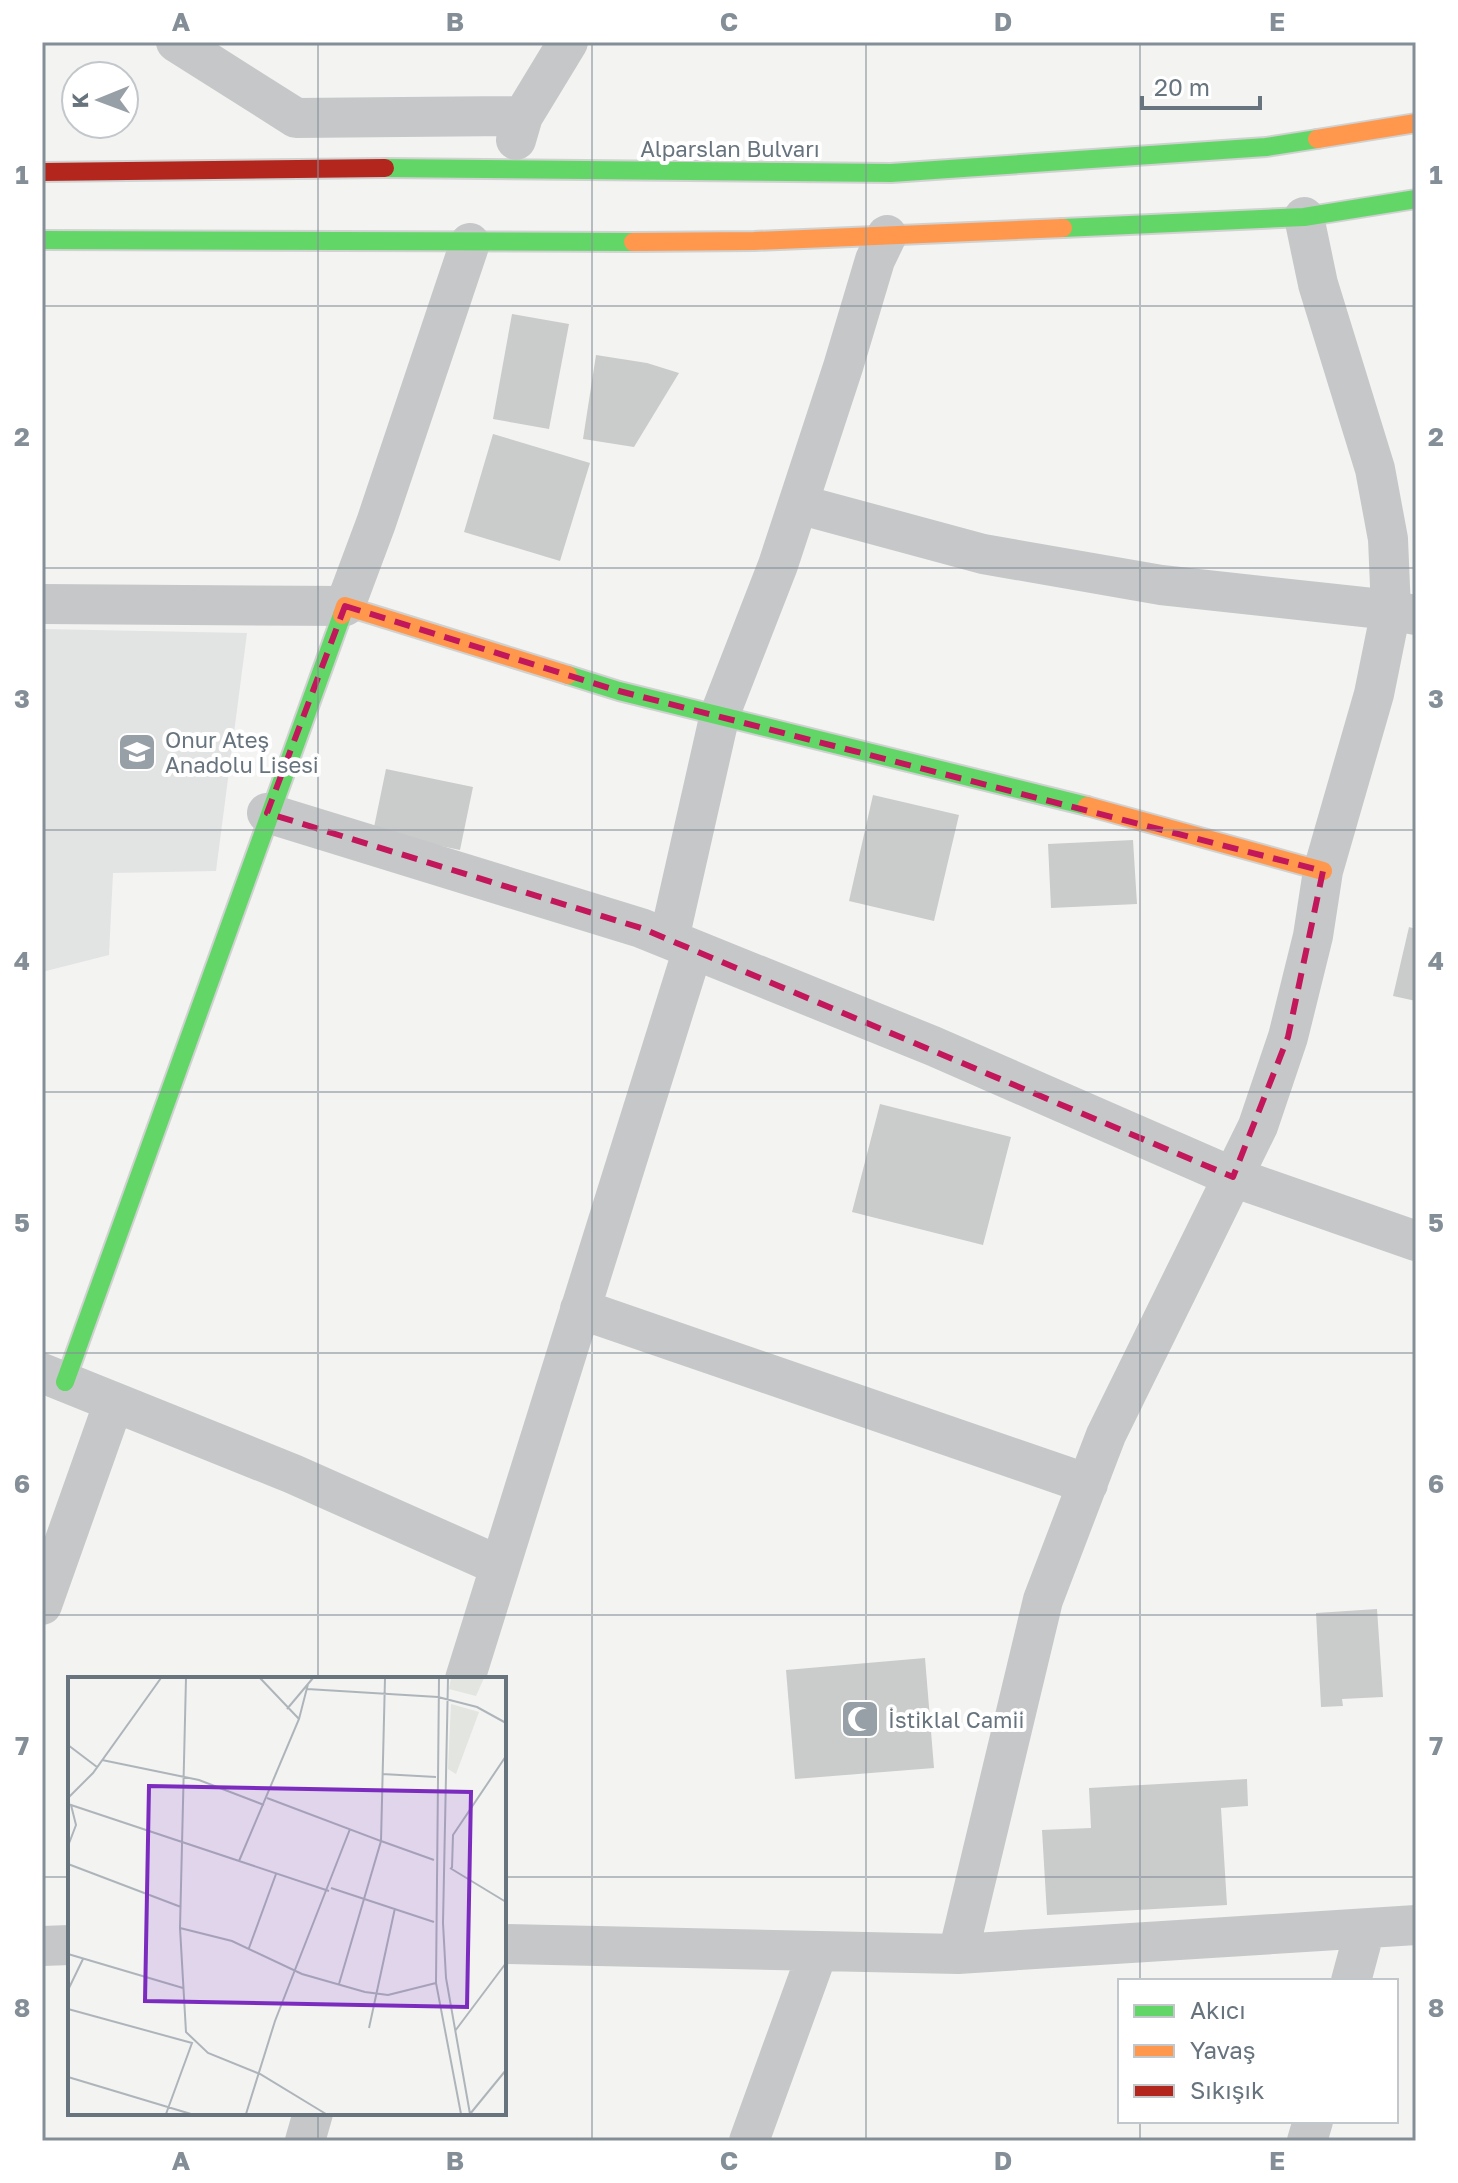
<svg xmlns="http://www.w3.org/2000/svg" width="1458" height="2183" font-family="'Golos Text',sans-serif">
<rect width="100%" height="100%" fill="#f3f3f2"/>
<path fill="#e2e3e3" d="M42,629L247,633L216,871L113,873L109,955L42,972Z"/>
<path fill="#cacbcb" d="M512,314L569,324L549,429L493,419Z
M596,355L647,363L679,373L634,447L583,439Z
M493,434L590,463L560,561L464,532Z
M386,769L473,787L460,850L373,832Z
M873,795L959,815L934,921L849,901Z
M1133,840L1137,904L1051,908L1048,844Z
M1409,927L1416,929V1001L1393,996Z
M880,1104L1011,1137L983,1245L852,1212Z
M1377,1609L1383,1697L1342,1699L1343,1706L1321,1707L1316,1613Z
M925,1658L934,1768L795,1779L786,1670Z
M1247,1779L1248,1806L1221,1808L1227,1905L1047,1915L1042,1830L1091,1828L1089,1788Z"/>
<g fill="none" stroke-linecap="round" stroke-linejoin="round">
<g stroke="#d0d1d1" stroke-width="22">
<path id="fast" d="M385,168L891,173L1266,147L1317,139
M1063,228L1304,217L1416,199
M42,240L633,242
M568,675L619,691L1087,806
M65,1382L342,615"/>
</g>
<g stroke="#d0d1d1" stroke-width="22">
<path id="slow" d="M1317,139L1416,123
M633,242L754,241L1063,228
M342,615L345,606L568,675
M1087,806L1323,871"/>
</g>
<g stroke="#d0d1d1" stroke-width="22">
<path id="jam" d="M42,172L385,168"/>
</g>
<path stroke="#c6c7c8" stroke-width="40" d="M176,42L296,118L523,116
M516,140L523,116L568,42
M798,504L983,554L1161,585L1391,610L1415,615
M42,604L345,606L376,523L470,243
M267,813L641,928L933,1046L1233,1177L1416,1241
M669,939L720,714L778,565L843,367L875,260L887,235
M580,1309L1088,1484
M42,1373L293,1474L500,1566
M42,1605L114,1402
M465,1679L693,949
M504,1944L958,1954L1416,1925
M42,1946L70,1945
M958,1954L1043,1600L1106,1435L1258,1126L1288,1037L1313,936L1323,871L1374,694L1391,610L1388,539L1375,469L1318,284L1304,217
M1351,1981L1365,1929
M305,2141L313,2113
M749,2141L818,1951
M1307,2141L1313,2121"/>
<use href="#fast" stroke="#63d668" stroke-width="18"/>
<use href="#slow" stroke="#ff974d" stroke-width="18"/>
<use href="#jam" stroke="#b3261e" stroke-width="18"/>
</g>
<path fill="none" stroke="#c2185b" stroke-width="6" stroke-dasharray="16 10" stroke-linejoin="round" d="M345,606L619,691L1323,871L1288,1037L1233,1177L641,928L267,813Z"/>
<path fill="none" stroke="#848e97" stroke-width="2" stroke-opacity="0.55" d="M318,42V1679M592,42V2141M866,42V2141M1140,42V1981M42,306H1416M42,568H1416M42,830H1416M42,1092H1416M42,1353H1416M42,1615H1416M42,1877H70M504,1877H1416M318,2113V2141M1140,2121V2141"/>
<defs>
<g id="school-square" transform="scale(2)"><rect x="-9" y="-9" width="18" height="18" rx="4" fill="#98a0a7" stroke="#fff"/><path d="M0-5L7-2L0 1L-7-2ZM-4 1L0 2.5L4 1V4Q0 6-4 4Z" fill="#fff"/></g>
<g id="mosque-square" transform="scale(2)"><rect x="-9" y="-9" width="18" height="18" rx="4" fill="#98a0a7" stroke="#fff"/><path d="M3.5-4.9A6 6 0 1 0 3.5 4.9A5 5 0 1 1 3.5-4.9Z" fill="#fff"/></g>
</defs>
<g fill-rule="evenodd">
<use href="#school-square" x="137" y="752"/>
<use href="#mosque-square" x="860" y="1719"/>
</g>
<g text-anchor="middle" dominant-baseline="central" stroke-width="8" stroke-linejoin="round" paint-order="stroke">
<g font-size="22" fill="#67747e" stroke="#fff">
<text x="730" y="148">Alparslan Bulvarı</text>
</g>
<g font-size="22" fill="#67747e" stroke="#fff" text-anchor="start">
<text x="165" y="739">Onur Ateş<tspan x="165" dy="25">Anadolu Lisesi</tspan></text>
<text x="888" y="1719">İstiklal Camii</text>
</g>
</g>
<g transform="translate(68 1677)">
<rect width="438" height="438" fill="#f3f3f2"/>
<path d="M383,27L411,35L388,97L380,92Z" fill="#e2e5e0"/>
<path d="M383,1H416L408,19L381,12Z" fill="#e2e5e0"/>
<path fill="none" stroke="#aeb5ba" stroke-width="2" d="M118,1L112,251L118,355L140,376L192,397L258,437M192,1L231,42M317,1L313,164L366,183M371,1L368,306L393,437M380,1L375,246L378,301L402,437M239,12L370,20L409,30L438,46M219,32L245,1M0,68L29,90M34,83L131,103L196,128M314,97L368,100M0,121L25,96L93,1M199,121L313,164L271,307M0,127L261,214M0,169L8,148L3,128M171,184L231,42L240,7M0,187L113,230M382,191L438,225M384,191L385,158L438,79M263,211L366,245M112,251L164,264L234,297L297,315L320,318L368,306M181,271L208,197M0,277L115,311M0,313L15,282M0,332L124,366L98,437M301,351L327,231M387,354L438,286M0,400L123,437M178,437L207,344L282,152M402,437L438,393"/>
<path fill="#7b2cbf" fill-opacity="0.15" stroke="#7b2cbf" stroke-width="4" d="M81,109L403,115L399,330L77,324Z"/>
<rect width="438" height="438" fill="none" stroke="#67747e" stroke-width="4"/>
</g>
<rect width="1458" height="2183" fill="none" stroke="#ffffff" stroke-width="88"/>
<rect x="1118" y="1979" width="280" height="144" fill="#ffffff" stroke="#c2c7cb" stroke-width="2"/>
<rect x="1134" y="2005" width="40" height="12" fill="#63d668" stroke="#c2c7cb" stroke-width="2"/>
<text x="1190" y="2019" font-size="24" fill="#67747e">Akıcı</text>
<rect x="1134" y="2045" width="40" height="12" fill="#ff974d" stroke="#c2c7cb" stroke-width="2"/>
<text x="1190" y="2059" font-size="24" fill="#67747e">Yavaş</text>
<rect x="1134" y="2085" width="40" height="12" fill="#b3261e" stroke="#c2c7cb" stroke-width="2"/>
<text x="1190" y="2099" font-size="24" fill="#67747e">Sıkışık</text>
<g transform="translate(100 100) rotate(269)"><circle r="38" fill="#ffffff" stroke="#c2c7cb" stroke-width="2"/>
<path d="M0-6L14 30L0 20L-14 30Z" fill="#98a0a7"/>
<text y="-12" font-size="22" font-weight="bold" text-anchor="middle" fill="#67747e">K</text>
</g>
<path d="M1142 96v12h118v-12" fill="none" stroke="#67747e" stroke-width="4"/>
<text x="1154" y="96" font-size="24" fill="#67747e" stroke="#ffffff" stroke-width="6" paint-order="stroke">20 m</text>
<rect x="44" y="44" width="1370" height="2095" fill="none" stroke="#848e97" stroke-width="3"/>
<g font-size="26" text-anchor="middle" font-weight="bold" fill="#848e97">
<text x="181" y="31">A</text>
<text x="455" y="31">B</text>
<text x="729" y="31">C</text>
<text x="1003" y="31">D</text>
<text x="1277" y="31">E</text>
<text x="22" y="184">1</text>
<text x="1436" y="184">1</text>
<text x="22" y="446">2</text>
<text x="1436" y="446">2</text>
<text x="22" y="708">3</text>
<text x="1436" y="708">3</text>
<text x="22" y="970">4</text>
<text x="1436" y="970">4</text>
<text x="22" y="1232">5</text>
<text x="1436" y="1232">5</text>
<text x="22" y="1493">6</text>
<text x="1436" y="1493">6</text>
<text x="22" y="1755">7</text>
<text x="1436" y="1755">7</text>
<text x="22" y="2017">8</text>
<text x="1436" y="2017">8</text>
<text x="181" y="2170">A</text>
<text x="455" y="2170">B</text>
<text x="729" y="2170">C</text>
<text x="1003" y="2170">D</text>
<text x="1277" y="2170">E</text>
</g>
</svg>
